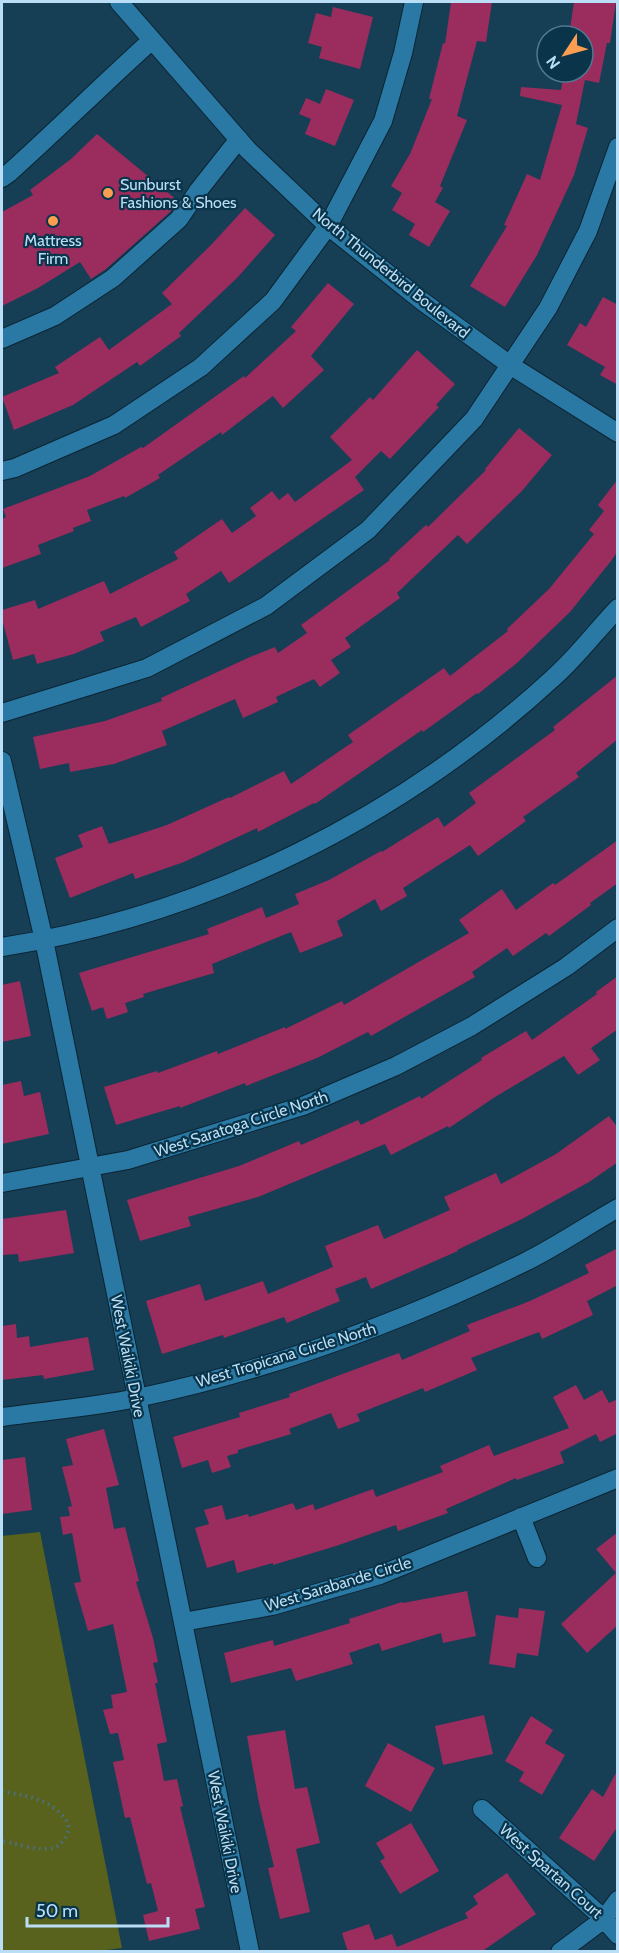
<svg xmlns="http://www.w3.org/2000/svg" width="619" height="1953" font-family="Cabin,sans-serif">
<rect width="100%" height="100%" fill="#163e55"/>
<path fill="#58621d" d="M40,1532L122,1948L89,1952L2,1951V1536Z"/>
<path fill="#9b2c5e" d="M451,2H492L486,42L477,41L457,116L467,120L440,186L443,188L435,202L450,211L429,247L409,235L415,224L392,210L402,193L391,186L410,154L432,99H429L443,43L445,44Z
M574,2H616L610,43H607L599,83L585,80L576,124L588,128L574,175L537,255L505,307L470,286L507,226L504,225L527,174L540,180L562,105L520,96L521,87L561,90L564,72H583V36H569Z
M333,7L373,17L360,69L319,58L322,47L308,43L316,13L331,17Z
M326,89L354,100L335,146L305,134L311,119L299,114L306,98L320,104Z
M97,134L178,201L170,212L106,269L91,279L80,262L38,288L2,306V212L33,195L30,190L71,159Z
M245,208L275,235L238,277L179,333L181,336L140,366L137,362L73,405L14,430L2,397L59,373L55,367L100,337L109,350L172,304L162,293L211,245Z
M328,283L354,304L311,356L324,370L283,408L273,396L222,435L221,432L158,475L160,478L125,498L124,496L87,510L91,521L73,528L74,531L38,545L41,554L2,568V519L6,517L3,509L90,476L141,447L143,448L244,376L245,378L296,331L291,327Z
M603,297L618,305V385L600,375L605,367L567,345L580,323L586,327Z
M417,350L455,384L436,405L439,407L390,459L381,451L355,477L364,490L229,583L221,571L186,594L190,601L141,627L136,617L100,632L104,641L74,654L37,664L34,654L13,660L2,619V610L35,600L38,609L104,581L110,594L178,559L174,552L222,519L232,533L256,516L250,508L272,491L279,500L288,493L295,502L352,460L330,437L370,397L373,400Z
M519,428L552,455L522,491L467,544L458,535L397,593L400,598L345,638L351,647L331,660L340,673L320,687L314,679L276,697L278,702L243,718L235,699L162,731L167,745L114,764L70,772L69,763L40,769L33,737L105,721L162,701L161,698L250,657L275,647L278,653L307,633L301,625L390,560L389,559L426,525L428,527L486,470L485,469Z
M618,479V551L611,561L570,612L517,663L478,694L477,693L423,732L422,730L315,804L314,803L258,832L257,828L184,862L135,879L133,873L70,898L55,858L83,847L78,835L102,826L109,844L167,825L229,797L230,798L284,771L291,784L353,742L348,735L444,668L450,676L508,631L507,629L549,589L594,534L589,530L604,511L598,505Z
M618,675V739L576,773L579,777L523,817L526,821L478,856L470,845L403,888L407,896L381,911L375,899L337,921L343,936L300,953L291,932L212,964L214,973L143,994L144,997L125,1003L128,1012L107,1019L103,1007L92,1011L79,973L209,934L207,929L262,907L266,918L299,904L295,894L329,880L381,851L382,852L438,817L444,827L476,803L469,793L555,730L553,727Z
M618,840V883L590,903L591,905L549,936L546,933L513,956L507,948L472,972L475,977L371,1036L368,1032L317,1058L246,1086L245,1083L180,1108V1106L116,1125L104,1087L157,1071L158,1073L217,1051L218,1054L285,1027V1029L342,1001L344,1005L469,933L459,920L502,889L516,910L553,883L555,885Z
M618,976V1029L591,1048L600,1060L578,1075L564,1056L495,1097L449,1128L448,1126L391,1155L385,1144L258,1197L188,1217L191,1226L140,1241L127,1200L239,1166L299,1141L301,1145L358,1120L361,1125L420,1096L421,1099L482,1060L481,1058L526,1031L532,1040L597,994L596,992Z
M20,981L31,1036L2,1042V985Z
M21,1081L24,1096L40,1092L49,1134L2,1144V1085Z
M609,1116L618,1128V1162L589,1182L522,1219L457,1250L458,1251L371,1289L366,1277L335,1289L340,1301L287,1323L284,1317L224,1338L223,1335L162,1354L146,1301L200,1284L205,1301L263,1281L268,1294L333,1267L325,1246L378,1225L384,1239L450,1210L444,1197L496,1173L501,1184L556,1154Z
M66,1210L74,1253L19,1262L18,1254L2,1255V1219Z
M618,1248V1285L587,1301L593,1315L542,1339L539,1332L471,1358L477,1370L425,1392L423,1388L357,1414L360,1421L338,1429L331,1413L289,1429L291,1434L238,1450V1453L227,1456L231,1467L212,1473L208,1460L182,1468L173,1437L240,1417L239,1413L290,1397L289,1394L399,1353L402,1360L470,1331L467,1325L530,1301L589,1273L585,1265Z
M16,1324L17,1338L29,1336L30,1347L88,1337L94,1370L44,1379L43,1375L2,1380V1326Z
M576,1385L584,1400L602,1390L609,1403L618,1399V1433L600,1442L596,1434L560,1452L564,1463L517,1480L516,1478L446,1509L448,1513L398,1531L396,1525L336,1546L273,1565V1563L237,1573L234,1560L207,1568L195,1528L209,1524L204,1510L222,1505L226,1520L248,1514L249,1517L293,1503L296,1510L313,1504L315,1510L373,1489L376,1497L443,1472L440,1466L489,1445L494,1456L569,1428L553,1397Z
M104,1429L119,1485L106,1488L114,1529L125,1527L139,1581L136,1582L153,1638L158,1662L153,1663L158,1683H155L167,1742L157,1744L164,1781L177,1779L183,1806L180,1807L205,1907L195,1909L200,1929L149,1941L143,1915L158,1911L151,1883L147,1884L130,1817L125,1818L113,1762L124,1760L118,1733L110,1734L103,1710L113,1708L111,1695L127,1692L113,1624L88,1631L74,1583L81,1582L72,1533L63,1535L60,1517L70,1516L68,1507L72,1506L62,1467L73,1465L66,1439Z
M25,1457L32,1510L2,1514V1460Z
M618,1532V1625L587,1653L561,1624L616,1573L596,1549Z
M467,1591L476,1636L443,1643L441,1633L382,1651L379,1643L349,1653L353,1664L296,1681L291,1668L231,1683L224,1653L273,1640L274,1646L350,1623L349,1619L402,1602L403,1603Z
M519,1608L545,1611L538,1656L517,1653L515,1668L489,1664L496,1615L518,1618Z
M484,1715L493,1754L443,1765L435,1726Z
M531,1716L553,1730L545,1743L565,1755L542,1795L519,1781L524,1772L505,1761Z
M285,1730L295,1789L307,1787L320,1843L296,1849L310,1912L280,1919L268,1868L274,1867L259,1803L247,1736Z
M388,1743L435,1768L411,1812L365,1786Z
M618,1769V1826L594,1861L559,1838L592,1789L603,1797Z
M411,1823L439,1871L400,1894L380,1861L385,1858L376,1843Z
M507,1873L536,1914L481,1952H348L342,1933L369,1924L375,1940L392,1934L397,1947L468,1918L465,1913L478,1904L473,1896Z"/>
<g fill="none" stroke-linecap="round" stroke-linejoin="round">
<g stroke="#0c2432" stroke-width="20">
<path id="minor" d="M119,2L248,150L328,226L422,301L510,365L618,433
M2,178L9,173C57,130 103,84 152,40
M2,339L55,316L113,278L179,219L198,191L239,139
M2,471L15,468L114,425L201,367L273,301L328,226L383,121L403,53L414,2
M2,713L147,668L266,606L368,530L474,419L548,308L588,231L618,147
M2,761L44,940L250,1952
M2,947C206,915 401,818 553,678C577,657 596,631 618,608
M2,1183L128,1160L303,1106L396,1066L472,1026L566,967L618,928
M2,1417C46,1411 93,1407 137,1398C271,1370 400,1323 523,1263C556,1247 586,1226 618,1208
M521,1517L537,1558
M183,1622L272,1606L380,1575L618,1478
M482,1809L604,1919L618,1935
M560,1952L604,1919L618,1900"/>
</g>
<path stroke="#4a7188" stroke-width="4" stroke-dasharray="1.5 4.5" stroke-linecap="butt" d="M2,1791C24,1796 45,1797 62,1815C68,1821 71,1828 66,1836C63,1841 59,1847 53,1848C41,1852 14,1843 2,1841"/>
<use href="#minor" stroke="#2a79a4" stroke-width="18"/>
</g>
<g fill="#fc9e52" stroke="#09344a" stroke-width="2">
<circle cx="108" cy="193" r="6"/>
<circle cx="53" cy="221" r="6"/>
</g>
<g text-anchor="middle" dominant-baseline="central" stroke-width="4.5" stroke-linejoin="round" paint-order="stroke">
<g font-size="16" fill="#badef6" stroke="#09344a" text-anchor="start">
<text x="120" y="184">Sunburst<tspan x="120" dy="18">Fashions &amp; Shoes</tspan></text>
<text x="53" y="240" text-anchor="middle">Mattress<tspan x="53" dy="18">Firm</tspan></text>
</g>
<g font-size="16" fill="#badef6" stroke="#09344a">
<text transform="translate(391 273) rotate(39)">North Thunderbird Boulevard</text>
<text transform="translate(241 1124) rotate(-18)">West Saratoga Circle North</text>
<text transform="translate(286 1355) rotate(-17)">West Tropicana Circle North</text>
<text transform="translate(128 1356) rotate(79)">West Waikiki Drive</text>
<text transform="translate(338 1584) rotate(-17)">West Sarabande Circle</text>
<text transform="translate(225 1832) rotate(79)">West Waikiki Drive</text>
<text transform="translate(551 1871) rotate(42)">West Spartan Court</text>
</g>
</g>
<rect width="619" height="1953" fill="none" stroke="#badef6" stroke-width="6"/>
<g transform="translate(565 54) rotate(234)"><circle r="28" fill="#09344a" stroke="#50788f" stroke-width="1.5"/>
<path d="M0-4.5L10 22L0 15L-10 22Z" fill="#fc9e52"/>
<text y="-9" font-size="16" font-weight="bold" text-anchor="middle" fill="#badef6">N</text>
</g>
<path d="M27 1917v9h141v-9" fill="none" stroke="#badef6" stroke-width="3"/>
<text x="36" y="1917" font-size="18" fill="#badef6" stroke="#09344a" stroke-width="4.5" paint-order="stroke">50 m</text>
</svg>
